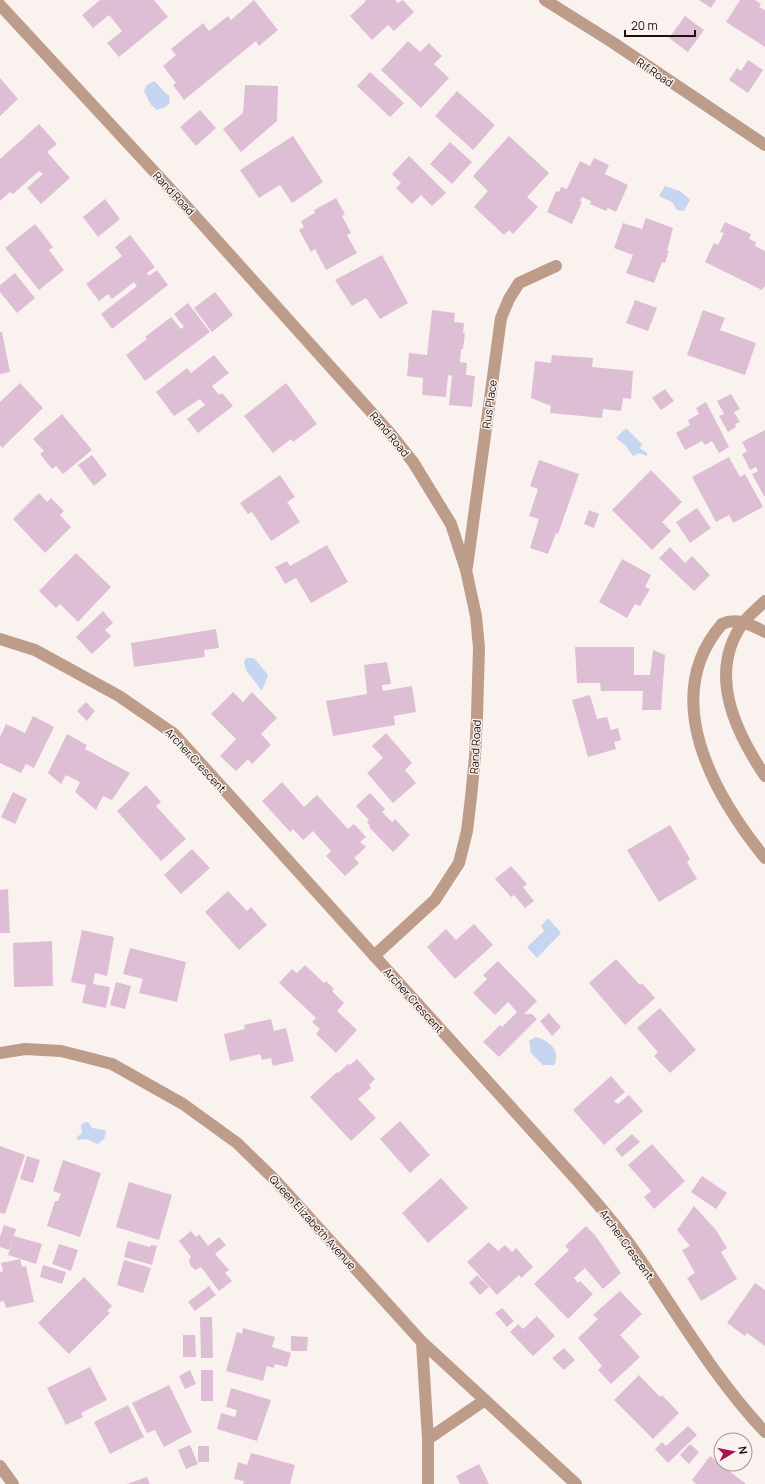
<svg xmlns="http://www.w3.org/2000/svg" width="765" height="1484" font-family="Manrope,sans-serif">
<rect width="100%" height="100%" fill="#faf2ef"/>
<path fill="#c6d6f1" d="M154,81C160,85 162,92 169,95L170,103L165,107L157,110C148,104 149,99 144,91L147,85Z
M665,186L680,191L690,200L684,211L677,210L672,202L659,196Z
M626,428L642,444L640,448L647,453V456L639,453L633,456L625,445L616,438Z
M246,658H254L268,675L262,691L246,670L244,662Z
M548,918L561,933L537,958L527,947L544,931L541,926Z
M535,1037C548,1039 562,1051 554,1065H543L531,1053L529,1041Z
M88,1122L92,1128L105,1130L106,1133L104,1139L98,1144L86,1139L78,1140L76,1138L82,1133L81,1126L83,1123Z"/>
<path fill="#debed5" d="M100,0H154L168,17L119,57L107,43L122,31L109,15L93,28L82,15Z
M254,0L278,30L259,46L256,41L184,100L173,85L176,83L163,66L176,55L171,49L203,23L209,31L228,16L231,20Z
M364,0H395L398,3L403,0L414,12L394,31L388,25L372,40L350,16L366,1Z
M699,0H716L711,8Z
M740,0H755L761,4L759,7L765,10V47L726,22Z
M685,16L704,30L688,52L669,38Z
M408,41L420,52L429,43L442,56L434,64L449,78L421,108L381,70Z
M748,60L763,70L748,93L729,80L737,68L741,71Z
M370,72L404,103L390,117L357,86Z
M0,78L18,99L0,116Z
M245,85L278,86L277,121L241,152L223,129L243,113Z
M457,91L495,125L473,150L435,116Z
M200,110L216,128L196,146L180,127Z
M39,124L57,144L47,152L70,178L41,204L27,188L43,174L39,171L13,194L10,192L0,201V159Z
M293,136L323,182L292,203L280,185L259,198L240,170Z
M509,136L549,173L527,197L538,207L513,234L509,230L504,235L474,207L488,191L473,176Z
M450,142L472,162L452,184L430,164Z
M409,156L446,193L432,206L421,195L412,204L396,188L401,183L392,174Z
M594,158L609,165L605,174L628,185L616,212L608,208L606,211L590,204L591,201L582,197L580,201L582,202L572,224L547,212L556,191L559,192L561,187L567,189L580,161L590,166Z
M336,198L345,214L342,216L351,233L347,235L357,253L326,270L315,249L311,252L299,230L304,227L301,221L315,213L314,210Z
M105,199L120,219L98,237L83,217Z
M646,218L673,228L667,251H669L665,263L662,262L654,283L626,273L633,255L614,248L623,223L642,229Z
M725,222L751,234L749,239L756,242L755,246L765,251V286L762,290L705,262L714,243L718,245L724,233L720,232Z
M35,224L53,247L49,250L64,270L39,290L5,248Z
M130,235L155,267L147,273L149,276L157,270L168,285L112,329L101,314L137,286L134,282L112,299L108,294L99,301L86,284L122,256L115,247Z
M382,255L408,303L380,319L366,298L352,306L335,280Z
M15,273L35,298L17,313L0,292V285Z
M215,292L233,315L212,332L194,308Z
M635,300L657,308L648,331L626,323Z
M188,303L210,332L145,381L126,355L147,339L145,337L171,317L181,329L184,327L174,314Z
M432,310L455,313L454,322L464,323L463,333H465L463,349H461L460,362L467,363L466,375L475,376L472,407L449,405L452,376L448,375L446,397L422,395L423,378L407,376L409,353L427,355Z
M703,310L725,318L720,330L756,343L745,375L687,355Z
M0,332H2L10,372L0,374Z
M214,355L229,373L212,386L219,395L222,393L233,406L198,433L187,419L205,405L200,399L174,416L156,392L187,368L191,373Z
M552,355L593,358L592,367L633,371L631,399L623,398L621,411L603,409L602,418L550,413L551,406L531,398L535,361L551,363Z
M20,383L43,408L2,448L0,445V402Z
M286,383L317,424L293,442L291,439L273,453L244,416Z
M665,389L674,401L661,410L652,398Z
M731,394L740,409L734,412L740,422L735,424L736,427L728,432L719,416L724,414L717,401Z
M706,402L729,447L719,453L712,441L705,445L702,441L685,450L676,433L690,425L688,420L699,414L696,408Z
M62,414L92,450L63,474L56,466L52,469L40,454L44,451L33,439Z
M765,430V496H764L752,474L758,471L756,467L750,470L742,454L747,451L742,442Z
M92,455L107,475L94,486L78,465Z
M729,457L740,477L745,474L763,507L733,523L729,515L716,522L692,477Z
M539,460L579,474L558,534L556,533L548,554L530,548L539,519L529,516L538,489L530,486Z
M651,470L682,502L662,522L671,531L652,550L612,510Z
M280,475L295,497L287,502L300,522L271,541L252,512L248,514L240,503Z
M39,493L47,502L51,498L64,511L60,515L71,527L45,553L13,519Z
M697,508L711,528L690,543L676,522Z
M589,510L599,514L594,528L584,524Z
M327,545L348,582L311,603L296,578L285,584L275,567L287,561L290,566Z
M670,547L685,563L692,556L710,575L694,591L659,558Z
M76,553L111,587L78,622L60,604L56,608L39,591Z
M622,559L651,575L645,587L650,589L640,606L635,604L627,618L599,602Z
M103,611L113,623L105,630L111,636L92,654L76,637Z
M216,629L219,648L204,650L205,657L134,667L131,643Z
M575,647H634V675H650L653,650L665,655L661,710H642L643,691H601L600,683H577Z
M387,662L391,684L382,685L383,691L412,686L416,712L394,716L395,725L333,736L326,701L367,694L364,665Z
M233,692L243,702L252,692L277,718L261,734L271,745L252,764L248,759L236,771L220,756L236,739L211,714Z
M590,695L597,719L607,717L611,730L618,728L621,740L614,742L616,749L588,757L572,700Z
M86,702L95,711L87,721L77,711Z
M33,716L54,727L34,768L26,764L21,773L0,763V737L6,724L25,733Z
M386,733L412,763L405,770L416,783L393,803L367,773L383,758L372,746Z
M67,734L87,745L85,749L130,773L112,800L103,796L96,810L75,792L80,782L66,775L61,784L48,773Z
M282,782L304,807L317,795L348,829L354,824L366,837L360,842L366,847L354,858L359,863L345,876L326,856L331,851L313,831L303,840L293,829L290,832L262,801Z
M146,785L161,802L156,806L186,839L161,861L117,811Z
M13,792L27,799L15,824L1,817Z
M370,793L385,809L382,812L392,822L395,819L410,835L393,852L369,827L370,826L367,822L369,820L356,806Z
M670,825L690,859L687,862L697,879L659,902L627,850Z
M192,849L210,868L181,894L164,875Z
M511,866L527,884L523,887L534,901L525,908L514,895L511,897L495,879Z
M8,889L10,933H0V890Z
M228,891L247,911L251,907L267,925L239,950L205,912Z
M474,924L493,945L455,979L427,947L446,929L456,940Z
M82,930L114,937L107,976L95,973L93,984L110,987L106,1008L82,1003L86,985L71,982Z
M52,941L53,986L14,987L13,943Z
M130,948L186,962L177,1002L139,993L143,979L123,974Z
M616,959L640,985L642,983L655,998L625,1025L589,983Z
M498,961L537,1001L524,1014H532L537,1019L499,1057L483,1042L500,1025L502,1027L517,1012L508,1002L495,1015L473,993L487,979L483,975Z
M305,965L324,983L326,981L334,989L332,991L344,1003L337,1011L357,1030L336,1053L316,1034L320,1029L312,1022L316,1018L279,983L292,969L297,973Z
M116,982L131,986L125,1009L110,1005Z
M660,1008L696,1050L670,1073L654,1056L658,1052L637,1028Z
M549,1013L561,1027L552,1036L540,1021Z
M271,1019L274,1031L286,1028L294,1061L273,1066L271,1058L262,1060L260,1054L230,1061L224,1034L245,1029L244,1025Z
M357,1059L375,1079L369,1085L371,1088L358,1099L376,1118L351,1141L310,1097L337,1072L338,1073L348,1064L350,1065Z
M611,1076L625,1092L614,1101L618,1104L629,1095L643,1111L604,1145L573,1110Z
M400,1121L430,1155L410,1173L380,1139Z
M632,1134L640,1142L622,1157L615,1149Z
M652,1144L685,1181L654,1209L644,1197L651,1191L628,1165Z
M0,1146L25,1155L5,1214L0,1213Z
M27,1156L40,1160L33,1183L20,1179Z
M63,1160L101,1173L80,1237L47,1226L55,1201H58L61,1194L53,1191Z
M702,1176L727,1193L716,1209L691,1192Z
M441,1178L468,1208L428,1243L402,1213Z
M129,1182L172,1195L159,1240L116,1227Z
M694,1206L716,1230L727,1248L721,1252L737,1279L701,1301L687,1278L695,1273L682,1250L690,1246L677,1230Z
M4,1225L16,1229L14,1236L42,1244L36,1264L8,1255L13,1239L9,1250L0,1247V1237Z
M586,1226L595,1235L621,1273L603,1289L585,1268L574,1278L578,1283L580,1281L593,1294L568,1319L534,1284L569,1250L565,1246Z
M191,1231L196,1237L199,1234L208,1246L219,1237L226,1245L215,1254L229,1270L225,1273L232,1281L219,1291L201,1267L195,1270L190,1265L189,1260L191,1257L179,1241Z
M128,1241L150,1247L151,1245L157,1246L152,1265L124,1257Z
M489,1242L498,1251L505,1245L512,1252L516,1248L533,1267L521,1278L519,1275L497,1295L467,1262Z
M59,1244L78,1250L71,1271L52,1264Z
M20,1259L22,1267L26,1266L34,1302L6,1308L4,1301L0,1302V1272L3,1271L1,1263Z
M124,1260L151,1268L143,1293L117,1285Z
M43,1265L66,1272L62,1284L40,1277Z
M477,1275L489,1287L480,1295L469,1283Z
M84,1277L112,1306L107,1311L110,1313L69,1354L38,1323Z
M755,1283L765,1290V1346L747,1333L745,1336L727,1323Z
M209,1286L216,1295L195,1311L188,1302Z
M620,1291L642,1314L620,1335L640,1357L611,1384L598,1370L602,1366L578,1338L598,1319L593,1315Z
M502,1308L514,1321L507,1327L495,1313Z
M537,1316L555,1336L533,1356L510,1332L518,1324L523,1329Z
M200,1317H212L213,1358H201Z
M243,1328L275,1337L272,1347L291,1353L287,1367L275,1364L274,1368L267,1366L263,1381L226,1371L237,1332L242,1334Z
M183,1335H195L196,1357H183Z
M291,1336L308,1337L307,1351H291Z
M564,1348L575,1360L564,1370L552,1358Z
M90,1367L107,1400L81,1413L83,1417L66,1425L47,1388Z
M190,1370L196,1384L185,1389L179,1376Z
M201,1370H213V1401H201Z
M639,1375L660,1397L662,1395L679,1413L653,1439L614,1400Z
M169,1385L192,1432L164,1447L155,1430L147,1433L132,1403Z
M231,1388L271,1400L257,1441L217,1429L221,1413L235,1417L237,1410L226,1407Z
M128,1405L144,1437L110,1454L94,1422Z
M688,1426L697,1435L668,1463L655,1449L662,1442L666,1446Z
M690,1444L699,1452L689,1464L680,1455Z
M190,1445L198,1464L186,1469L178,1450Z
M198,1446H209V1462H198Z
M251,1453L295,1465L290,1484H243L244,1481L234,1479L238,1462L247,1465Z
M710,1456L746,1484H696L692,1480Z
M479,1464L489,1484H460L456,1476Z
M147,1477L150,1484H127Z"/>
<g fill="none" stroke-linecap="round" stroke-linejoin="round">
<path stroke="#bd9c8a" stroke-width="12" d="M545,0L612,42L765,145
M0,5L186,206L390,433L413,462L451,524L466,570L476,616L479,648L477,715L475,757L471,797L467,831L459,863L435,900L374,956
M467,567L501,318L509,299L519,283L556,266
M765,601C758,608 749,615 743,623C707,673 735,731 765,776
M765,632C751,625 737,617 722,624C658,698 714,795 765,858
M0,639L35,650L119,696L174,734L583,1187C600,1207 618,1227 633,1249C676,1311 713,1377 765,1432
M0,1053L25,1049L61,1051L112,1064L183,1104L237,1143L275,1180L422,1342L576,1484
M422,1342L428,1439
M0,1466L13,1484
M428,1484V1439L485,1400"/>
</g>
<g text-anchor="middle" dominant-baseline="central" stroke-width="3" stroke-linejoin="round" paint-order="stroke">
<g font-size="11" fill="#1c100b" stroke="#faf2ef">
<text transform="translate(655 72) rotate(34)">Rif Road</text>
<text transform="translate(174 193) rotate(47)">Rand Road</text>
<text transform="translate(489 404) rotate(-82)">Rus Place</text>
<text transform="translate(390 434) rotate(50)">Rand Road</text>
<text transform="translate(475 747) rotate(-87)">Rand Road</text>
<text transform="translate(196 760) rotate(47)">Archer Crescent</text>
<text transform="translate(414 1000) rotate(48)">Archer Crescent</text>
<text transform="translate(313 1222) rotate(48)">Queen Elizabeth Avenue</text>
<text transform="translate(627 1244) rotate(54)">Archer Crescent</text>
</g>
</g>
<g transform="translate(733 1452) rotate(80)"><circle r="19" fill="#faf2ef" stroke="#a19894"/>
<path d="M0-3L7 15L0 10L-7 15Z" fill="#a41557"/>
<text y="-6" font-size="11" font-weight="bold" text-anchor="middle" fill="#1c100b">N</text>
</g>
<path d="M625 30v6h70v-6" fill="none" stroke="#1c100b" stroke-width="2"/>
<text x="631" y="30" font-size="12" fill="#1c100b" stroke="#faf2ef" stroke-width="3" paint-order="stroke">20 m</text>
</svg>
